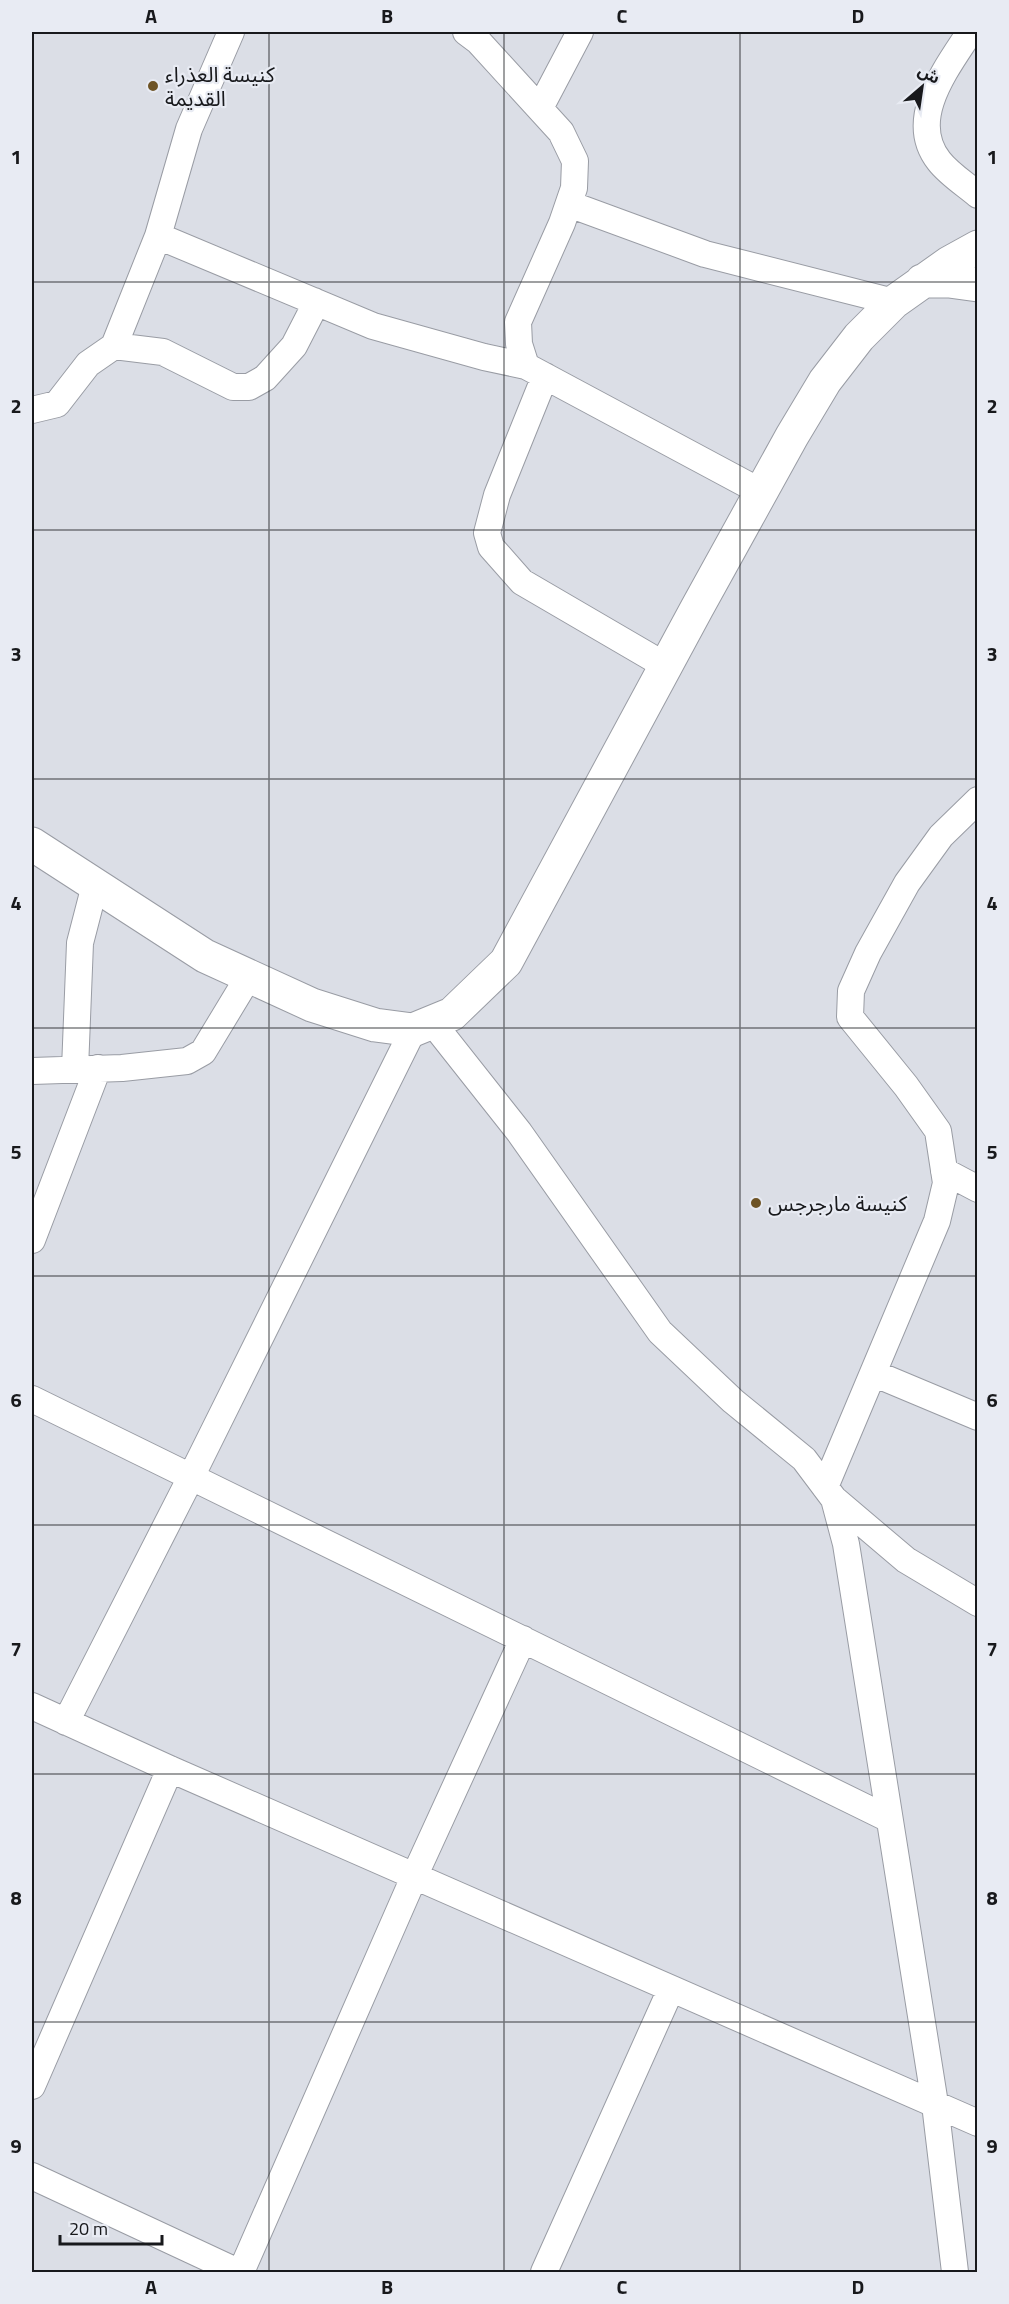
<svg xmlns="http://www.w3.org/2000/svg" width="1009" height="2304" font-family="'Titillium Web','Noto Sans Arabic',sans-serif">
<rect width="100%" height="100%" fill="#dbdee6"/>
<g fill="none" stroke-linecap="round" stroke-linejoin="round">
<g stroke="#999ca4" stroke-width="28">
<path id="street" d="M466,32L478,41L561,132L575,161L574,188L562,223L518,322L519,344L526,366L761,492
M970,32C947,68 906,119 939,161C949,174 965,184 978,195
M540,108L580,32
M569,204L705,254L894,302
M158,236L373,326L484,357L526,366
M114,346L158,236L189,129L231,32
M545,376L497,495L487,533L491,547L522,582L666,666
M32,410L57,404L88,364L114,346L163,352L233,387H249L265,378L294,346L312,311L314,301
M432,1022L519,1132L660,1332L733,1401L804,1459L834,1499L846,1544L935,2104L955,2272
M75,1069L80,943L95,885
M32,1071L122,1068L187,1061L203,1052L249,976
M944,1171L978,1189
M32,1240L98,1068
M873,1373L978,1417
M32,1399L889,1819
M825,1487L937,1221L946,1183L938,1131L906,1086L850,1017L851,991L868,953L907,883L941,836L978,800
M834,1499L906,1560L978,1603
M32,1706L170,1769L978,2123
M66,1722L191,1477L413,1030
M32,2086L170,1769
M32,2176L238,2272
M241,2272L414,1877L523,1639
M544,2272L671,1989"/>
</g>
<g stroke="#999ca4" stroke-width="35">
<path id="secondary" d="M922,281H949L978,285
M32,844L205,956L312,1005L375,1025L413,1030L452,1014L506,962L697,608L792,436L825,381L859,337L894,302L949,263L978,247"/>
</g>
<use href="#street" stroke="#fff" stroke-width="26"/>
<use href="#secondary" stroke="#fff" stroke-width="33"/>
</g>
<path fill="none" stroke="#18191c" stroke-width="1.5" stroke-opacity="0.55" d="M269,32V2272M504,32V2272M740,32V2272M32,282H978M32,530H978M32,779H978M32,1028H978M32,1276H978M32,1525H978M32,1774H978M32,2022H978"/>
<g fill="#6e5426" stroke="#e8ebf3" stroke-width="2">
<circle cx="153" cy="86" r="6"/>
<circle cx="756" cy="1203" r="6"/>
</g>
<g text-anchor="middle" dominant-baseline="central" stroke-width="4.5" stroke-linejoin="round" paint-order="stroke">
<g font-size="21" fill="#18191c" stroke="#e8ebf3" text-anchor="start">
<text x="165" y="74">كنيسة العذراء<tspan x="165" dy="24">القديمة</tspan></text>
<text x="768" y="1203">كنيسة مارجرجس</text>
</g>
</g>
<rect width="1009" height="2304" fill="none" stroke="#e8ebf3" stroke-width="66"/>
<g transform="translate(922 87) rotate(29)" stroke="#e8ebf3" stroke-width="4.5" paint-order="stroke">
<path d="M0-4.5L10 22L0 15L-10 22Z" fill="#18191c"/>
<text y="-9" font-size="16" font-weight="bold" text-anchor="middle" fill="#18191c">ش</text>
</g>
<path d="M60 2235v9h102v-9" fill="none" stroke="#18191c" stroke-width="3"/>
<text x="69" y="2235" font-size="18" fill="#18191c" stroke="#e8ebf3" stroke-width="4.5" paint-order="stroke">20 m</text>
<rect x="33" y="33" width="943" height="2238" fill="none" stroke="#18191c" stroke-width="2"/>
<g font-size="20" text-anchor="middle" font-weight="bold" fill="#18191c">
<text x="151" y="23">A</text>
<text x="387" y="23">B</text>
<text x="622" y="23">C</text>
<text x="858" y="23">D</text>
<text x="16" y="164">1</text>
<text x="992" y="164">1</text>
<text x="16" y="413">2</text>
<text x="992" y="413">2</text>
<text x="16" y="661">3</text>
<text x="992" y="661">3</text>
<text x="16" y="910">4</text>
<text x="992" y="910">4</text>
<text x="16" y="1159">5</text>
<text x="992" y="1159">5</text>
<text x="16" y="1407">6</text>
<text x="992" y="1407">6</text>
<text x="16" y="1656">7</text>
<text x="992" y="1656">7</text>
<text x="16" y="1905">8</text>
<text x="992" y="1905">8</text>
<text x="16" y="2153">9</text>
<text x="992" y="2153">9</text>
<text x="151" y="2294">A</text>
<text x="387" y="2294">B</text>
<text x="622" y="2294">C</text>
<text x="858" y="2294">D</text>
</g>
</svg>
